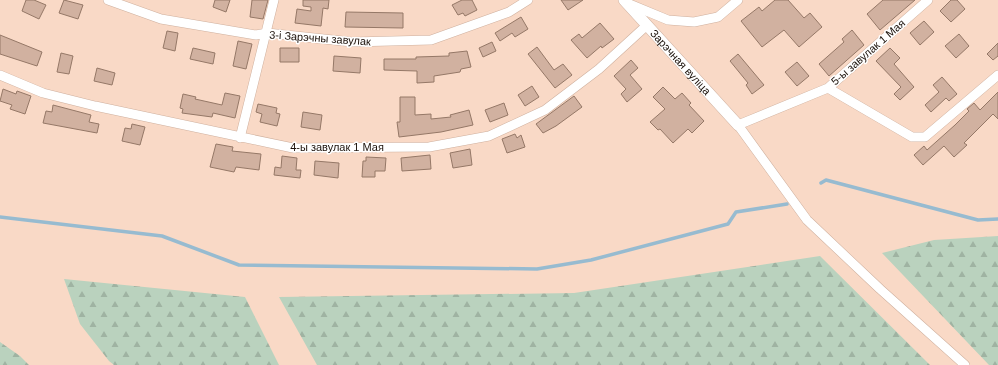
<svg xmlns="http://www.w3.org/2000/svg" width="998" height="365" font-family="Arial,sans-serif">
<defs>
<pattern id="forest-firs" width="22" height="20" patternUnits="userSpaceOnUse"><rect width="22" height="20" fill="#bad2be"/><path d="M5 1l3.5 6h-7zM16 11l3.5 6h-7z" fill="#9fb3a2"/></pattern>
</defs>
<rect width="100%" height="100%" fill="#f9d9c6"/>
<path fill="url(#forest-firs)" d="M998,236V365H989L882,253L934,240Z
M820,256L930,365H317L279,297L574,293Z
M64,279L245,297L279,365H114L109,361L80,324Z
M0,342L20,356L29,365H0Z"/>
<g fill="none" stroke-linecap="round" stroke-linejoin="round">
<path stroke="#97bbd0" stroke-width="3.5" d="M821,183L826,180L978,220L998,219
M0,217L162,236L239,265L537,269L591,260L728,224L736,212L787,204"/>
</g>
<path fill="#d1b1a0" stroke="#957867" d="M26,0H34L46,5L39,19L22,11Z
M64,0L83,5L78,19L59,13Z
M215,0H230L226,12L213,7Z
M252,0H268L263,19L250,17Z
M303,0H329L328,9L323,8L321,26L295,23L297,9L311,11V7L303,6Z
M462,0H472L477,10L465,16L463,13L458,15L452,5Z
M561,0H583L568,10Z
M775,0H788L804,18L810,13L822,27L799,47L784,30L762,47L741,21L759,7L762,11Z
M883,0H915L880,30L867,14Z
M951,0H957L965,9L951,22L940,11Z
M346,12L403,13V28L345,27Z
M521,17L528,29L515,37L512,33L500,41L495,33Z
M924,21L934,32L920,45L910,33Z
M600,23L614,39L602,48L601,46L587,58L571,40L579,34L582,38Z
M852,30L864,45L829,76L819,64L844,42L842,39Z
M167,31L178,33L175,51L163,48Z
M959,34L969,46L956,58L945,46Z
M0,35L42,52L37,66L0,54Z
M238,41L252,44L246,69L233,66Z
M492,42L496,51L483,57L479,48Z
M998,43V56L993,60L987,54Z
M537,47L554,70L563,64L572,75L555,88L528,54Z
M193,48L215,53L213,64L190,59Z
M280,48H299V62H280Z
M890,48L900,58L894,64L914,87L900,100L894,94L901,87L876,61Z
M467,51L471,67L461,69L460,72L434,76V82L417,83V71L384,70V59H416V57L449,56V53Z
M61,53L73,56L69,74L57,72Z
M738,54L764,85L752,94L746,85L748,83L730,61Z
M334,56L361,58L360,73L333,71Z
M631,60L638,68L630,75L642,89L627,102L621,94L626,89L614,76Z
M797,62L809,76L797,86L785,72Z
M97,68L115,73L112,85L94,81Z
M942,77L957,94L949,101L946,98L931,112L925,105L939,92L933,85Z
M532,86L539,97L525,106L518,95Z
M663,87L675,99L682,93L691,103L689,105L704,121L692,133L688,129L673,143L660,129L658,130L650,122L665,109L653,97Z
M3,89L16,94L17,91L31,96L25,114L10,109L12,105L0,101Z
M998,92V119L993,114L964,143L967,145L954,157L944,146L923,165L914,155L924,146L927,150L955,125L969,111L967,109L974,103L980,110Z
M225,93L240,96L235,118L213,113L212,117L182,113L183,109L180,108L183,94L196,97L195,99L222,105Z
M574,96L582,107L556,126L543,133L536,124Z
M400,97H415V115L431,114V119L451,117L450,115L469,110L473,125L441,132L399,137L397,122H400Z
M504,103L508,115L490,122L485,110Z
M258,104L277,108L276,113L280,114L277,126L260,122L262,114L256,112Z
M53,105L91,115L89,122L99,124L97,133L43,123L46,111L52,112Z
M303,112L322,115L320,130L301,127Z
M132,124L145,127L140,145L122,141L125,128L131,129Z
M515,134L517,138L521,135L525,147L507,153L502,139Z
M216,144L233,147L232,151L261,154L259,170L236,167L234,172L210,167Z
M470,149L472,165L453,168L450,153Z
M430,155L431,169L402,171L401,158Z
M282,156L297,158L296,170H301L300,178L274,175L275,167L281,168Z
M366,157L386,158L385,171H375V177H362L363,161H366Z
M315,161L339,163L338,178L314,175Z"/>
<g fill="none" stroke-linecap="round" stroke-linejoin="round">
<g stroke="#cfb09e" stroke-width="10">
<path id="minor" d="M108,0L161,19L256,35L267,33L352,42L431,40L509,12L528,0
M928,0L828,88L738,125L807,220L880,289L965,365
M627,3L668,20L694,22L718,17L738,0
M0,75L43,93L95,106L293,148L429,147L489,136L545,110L599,69L646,26
M828,88L912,137H925L998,75
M240,138L274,0"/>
</g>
<g stroke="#cfb09e" stroke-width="12">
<g id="tertiary">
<path id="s1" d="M624,0L738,125"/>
</g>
</g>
<use href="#minor" stroke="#fff" stroke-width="9"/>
<use href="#tertiary" stroke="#fff" stroke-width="11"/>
</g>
<g text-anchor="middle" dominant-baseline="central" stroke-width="3" stroke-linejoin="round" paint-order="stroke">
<g font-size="11" fill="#1c120b" stroke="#fff">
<text transform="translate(320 38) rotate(4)">3-і Зарэчны завулак</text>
<text transform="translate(868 52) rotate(-41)">5-ы завулак 1 Мая</text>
<text stroke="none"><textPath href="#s1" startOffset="84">Зарэчная вуліца</textPath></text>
<text x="337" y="147">4-ы завулак 1 Мая</text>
</g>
</g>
</svg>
